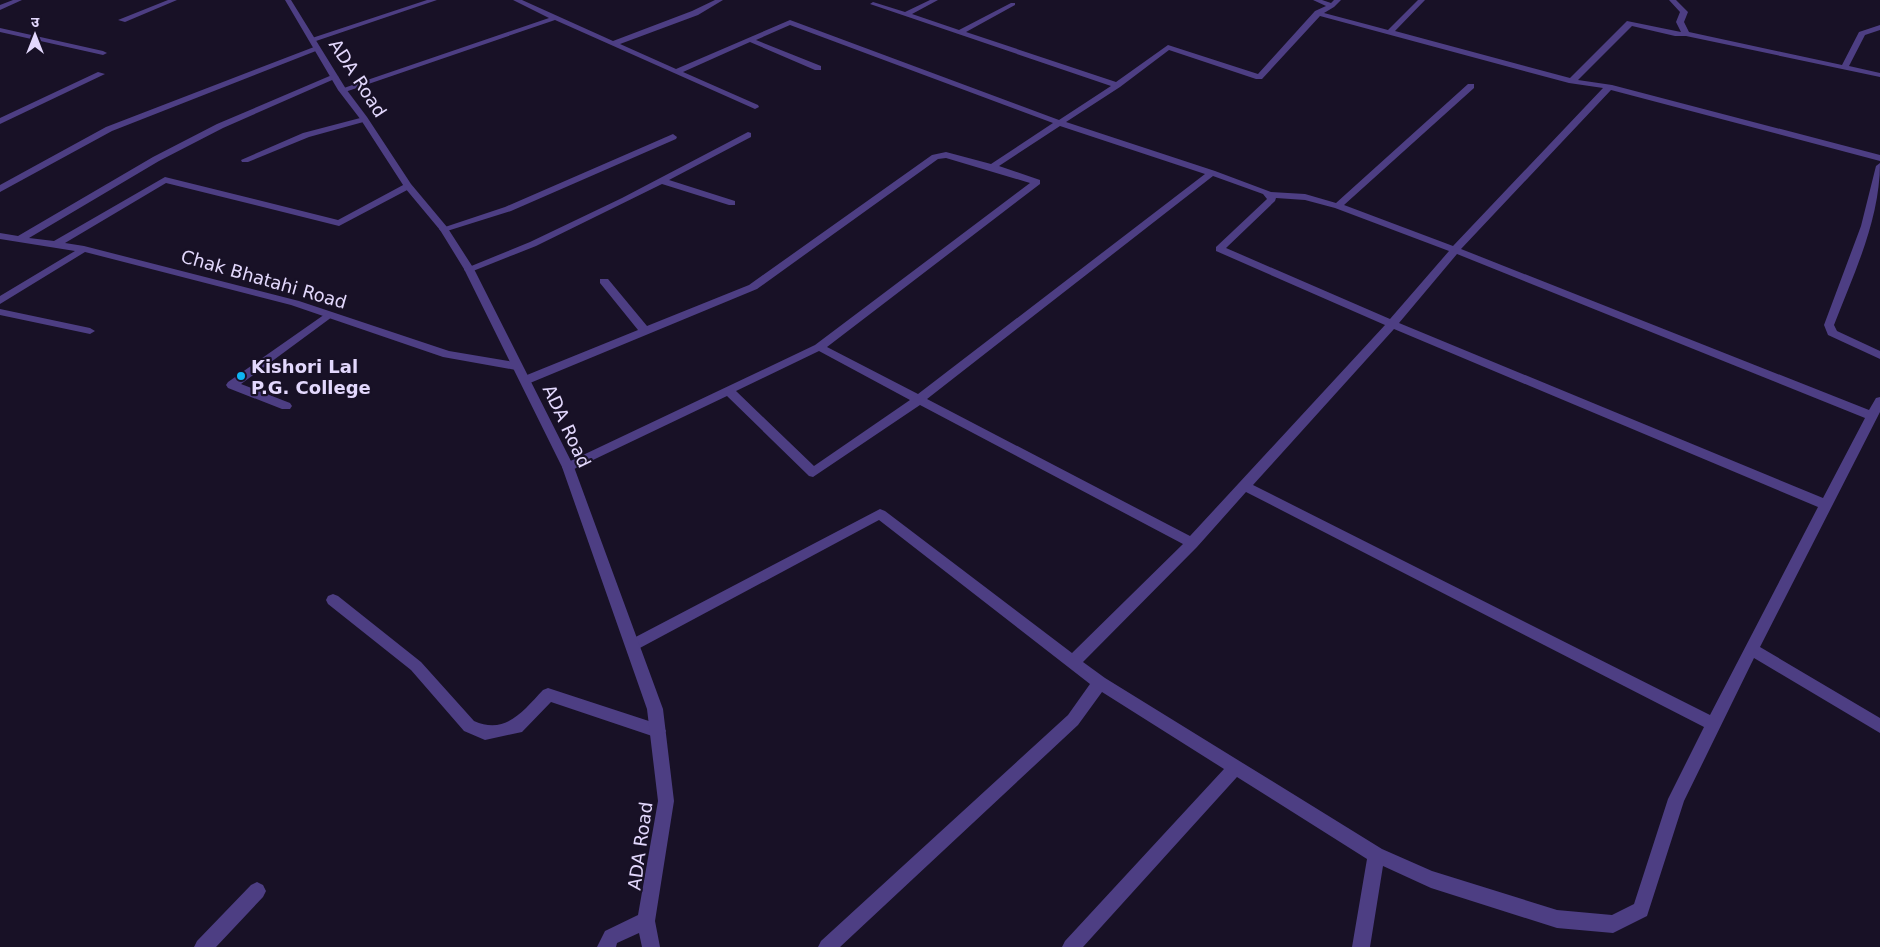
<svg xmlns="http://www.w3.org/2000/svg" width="1880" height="947" font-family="'DejaVu Sans','Noto Sans Devanagari',sans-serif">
<rect width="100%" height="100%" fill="#181126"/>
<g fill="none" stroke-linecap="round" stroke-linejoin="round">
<path fill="#4d3e83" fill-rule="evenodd" d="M328,312L332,313L333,315L332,317L241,384L290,403L292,406L290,409H282L228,388L226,385L228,382Z
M333,594L338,596L421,662L474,721C506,735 523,711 543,690L548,688L658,724L663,726L666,731L663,736L658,738L551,702L522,732L485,740L464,731L411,670L328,604L326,600L328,596Z"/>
<path fill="#4d3e83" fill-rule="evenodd" d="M13,0H22L0,10V5Z
M168,0H177L125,22L118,20Z
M427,0H437L316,41L309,39Z
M513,0H522L613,41L692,11L715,0H723L698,15L620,44L676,69L790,20L1059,120L1111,86L870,4L873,2L905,12L930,0H938L912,14L959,30L1011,3H1015V5L966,32L1116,82L1168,45L1258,74L1315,11L1326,6L1313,0H1322L1331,3L1334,0H1341L1334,7L1324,13L1388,30L1418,0H1425L1395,31L1570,78L1627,21L1681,32L1676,22L1680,12L1669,0H1676L1688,12L1684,22L1689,32L1842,65L1859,32L1880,25V30L1865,35L1849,66L1880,73V77L1686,36H1675L1632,26L1578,80L1612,85L1880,155V161L1611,90L1461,249L1869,410L1876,398L1880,397V412L1760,647L1880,718V733L1754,658L1684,801L1647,916L1613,933L1557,928L1431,888L1383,866L1370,947H1352L1367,859L1237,777L1083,947H1062L1065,941L1224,769L1102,692L1078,725L840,947H818L821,941L1068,715L1090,684L879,520L638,649L633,651L628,649L626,645L628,641L880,509L885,511L1072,653L1183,544L920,405L813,477L809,476L727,396L572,470H564L562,467L564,464L815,345L1030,183L946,158L938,159L757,289L530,383H522L520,380L522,377L638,330L600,283V279H608L647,326L749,285L932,155L946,152L991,164L1053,123L790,25L756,40L821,66V70H815L750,42L683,72L758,105L759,107L755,109L555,20L345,92L338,90L549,18ZM1320,16L1569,83L1603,88L1453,246L1344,205L1474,88V84H1468L1336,203L1305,194L1271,192L1215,171L1066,122L1120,87L1169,50L1256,79H1262ZM1060,126L1205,174L918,394L827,347L1040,184V180L999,166ZM1213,176L1263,194L1267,199L1216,247V251L1385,325L1190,536L927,399ZM1276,198L1305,200L1335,208L1449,251L1390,319L1226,248L1275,201ZM1457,254L1865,418L1823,498L1399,323ZM1394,329L1818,507L1710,715L1253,485ZM819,351L910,400L814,466L736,391ZM1246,492L1704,727L1668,799L1634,904L1612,915L1557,910L1432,871L1382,849L1105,678L1083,662L1197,547Z
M0,28L103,51L107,53L103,55L0,32Z
M314,47L321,49L112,131L0,192V185L106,127Z
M98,72L105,74L0,124V118Z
M332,75L339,77L223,128L159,161L29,238L54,241L165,177L338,220L405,184H411V188L339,226L166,183L65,243L84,246L299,301L449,351L520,363L522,366L520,369L516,370L443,357L291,305L85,252L0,304V296L75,251L0,239V233L18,236L153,157L217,124Z
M364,117L368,119L367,121L309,137L248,162H242L241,160L303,133Z
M748,132L751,133V137L669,180L735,201V205H729L662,184L536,246L473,271H465L464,269L530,242L622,198Z
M673,134L677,137L676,139L511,211L447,231H441L439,229L505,207Z
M1880,163C1880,220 1854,273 1834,325L1837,331L1880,351V359L1828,335L1824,325L1861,226L1876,166Z
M0,309L90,328L95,331L90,334L0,315Z
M257,882L263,885L266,891L263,897L216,947H194L197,941L251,885Z"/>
<path fill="#4d3e83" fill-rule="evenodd" d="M285,0H291L346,89L367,117L411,184L447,227L474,269L574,467L663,709L674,801L655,921L660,947H642L639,933L617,943L616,947H597L605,931L638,915L658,801L647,709L562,467L464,269L440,230L405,188L361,120L338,90Z"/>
</g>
<circle fill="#0eb5f3" stroke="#181126" stroke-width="2" cx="241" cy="376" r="5"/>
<g text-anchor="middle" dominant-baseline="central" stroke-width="4.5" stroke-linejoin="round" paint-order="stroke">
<g font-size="18" fill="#e3d8fd" stroke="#181126">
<text transform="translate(358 78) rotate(57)">ADA Road</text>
<text transform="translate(264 279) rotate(16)">Chak Bhatahi Road</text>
<text transform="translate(567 426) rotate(65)">ADA Road</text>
<text transform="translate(640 846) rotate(-82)">ADA Road</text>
</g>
<g font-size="18" font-weight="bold" fill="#e3d8fd" stroke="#181126" text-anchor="start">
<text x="251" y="366">Kishori Lal<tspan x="251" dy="21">P.G. College</tspan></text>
</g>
</g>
<g transform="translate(35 35)" stroke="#181126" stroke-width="4" paint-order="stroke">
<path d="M0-4L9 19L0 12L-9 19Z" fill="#e3d8fd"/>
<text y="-8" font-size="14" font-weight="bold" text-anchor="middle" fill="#e3d8fd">उ</text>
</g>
</svg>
